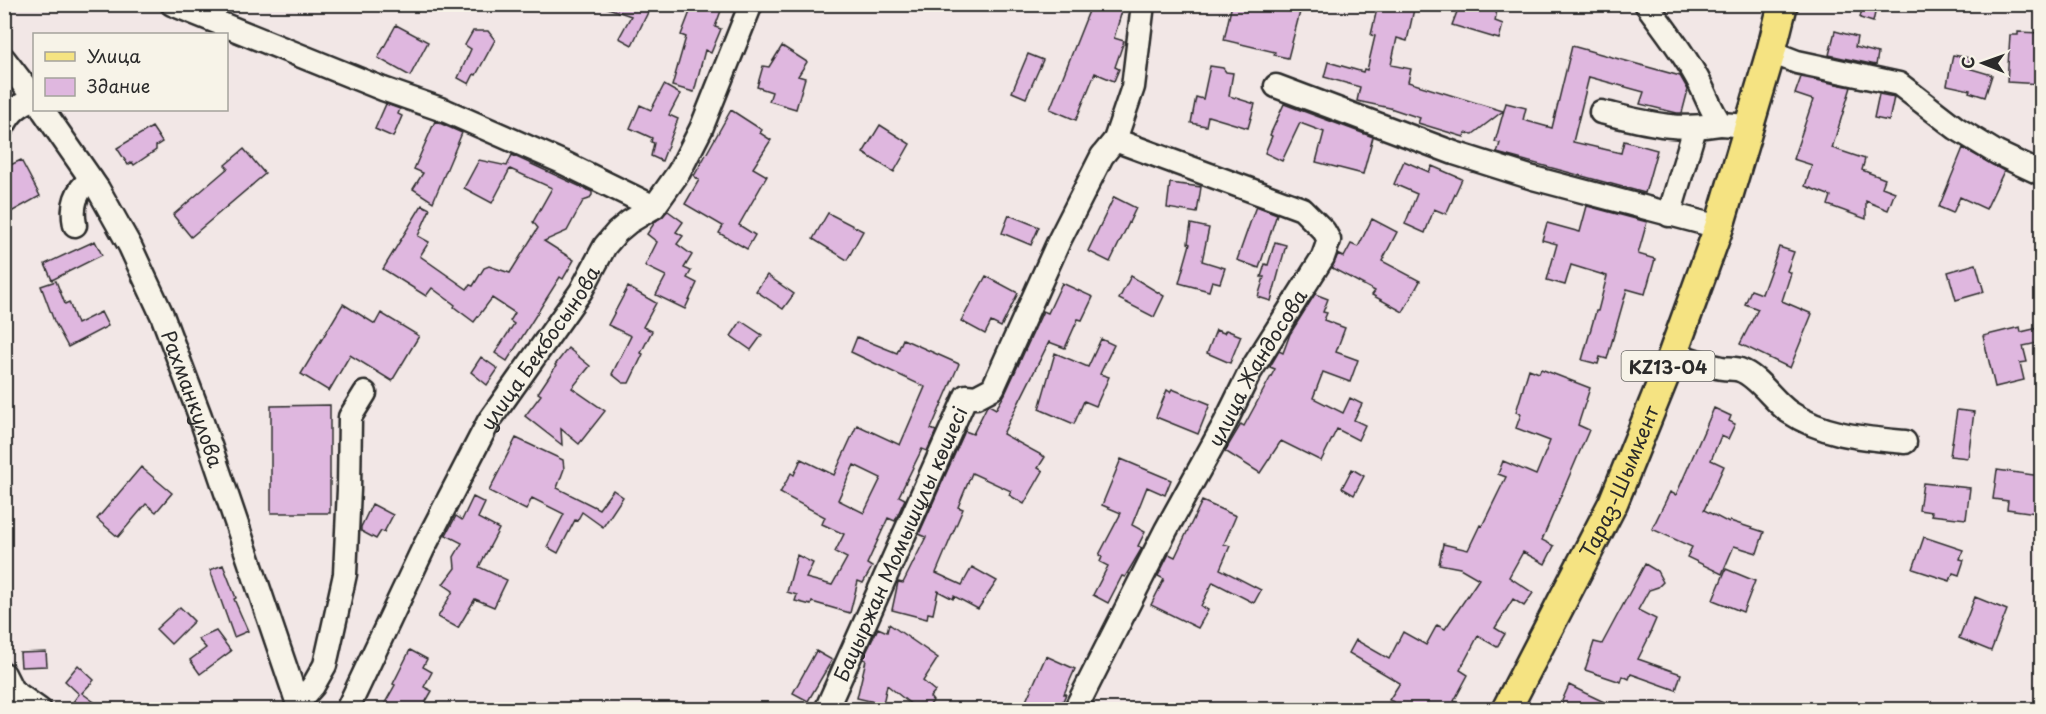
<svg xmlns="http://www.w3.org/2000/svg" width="2046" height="714" font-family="'Playpen Sans',sans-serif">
<rect width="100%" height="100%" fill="#f2e7e6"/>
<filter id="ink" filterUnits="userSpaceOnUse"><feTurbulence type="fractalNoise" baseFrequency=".0167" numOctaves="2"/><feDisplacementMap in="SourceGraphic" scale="12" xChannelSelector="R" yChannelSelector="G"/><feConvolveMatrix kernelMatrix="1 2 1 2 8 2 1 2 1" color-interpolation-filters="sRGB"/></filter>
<g filter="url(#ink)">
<path fill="#dfb7df" stroke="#2b2b2b" stroke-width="1.5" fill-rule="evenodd" d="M606,4H652L632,45L619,38L631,16L605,7Z
M693,4H714L722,8L715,27L721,29L711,53L705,50L694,92L672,86L686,37L681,35Z
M1101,4L1122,11L1114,38L1124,41L1115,67L1119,69L1114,81L1095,73L1076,120L1050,109L1091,6L1099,9Z
M1232,4H1287L1301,8L1288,58L1274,55L1275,52L1224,40Z
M1378,4H1394L1414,9L1407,41L1397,38L1391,65L1411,69L1408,82L1503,111L1473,134L1465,133L1464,137L1418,123L1420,118L1390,108L1357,101L1360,87L1324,77L1328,62L1363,72L1364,69L1367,70L1375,36L1371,35Z
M1460,4H1498L1495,21L1503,24L1499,39L1452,25Z
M1863,4H1877L1873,22L1860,18Z
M396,25L428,42L410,76L378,58Z
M473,31H488L495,40L476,75L474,74L469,84L458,78L471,49L465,45Z
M1835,31L1857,37L1855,47L1878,53L1876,65L1829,55Z
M2018,32L2042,33V84L2007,82L2010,35H2018Z
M782,46L807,62L798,76L805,78L796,109L769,101L772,92L757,87L763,66L769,67Z
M1572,46L1680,76L1688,90L1682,113H1677L1640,104L1644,92L1589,77L1573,142L1621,153L1624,141L1657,150L1645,193L1497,153L1500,143L1495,142L1506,103L1526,108L1523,120L1552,128Z
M1028,54L1043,60L1026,98L1012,92Z
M1953,55L1970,58L1968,68L1992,75L1985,97L1969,92L1970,90L1947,85Z
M1210,66L1223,68L1226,72L1233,73L1229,96L1255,104L1248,128L1208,116L1206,126L1191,123L1196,97L1203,99Z
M1801,77L1851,87L1832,148L1865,159L1862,170L1885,179L1882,187L1895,192L1888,210L1866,201V219L1828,205L1831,196L1805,186L1812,165L1793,159L1813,100L1795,94Z
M664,85L680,94L669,115L678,119L662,161L651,156L654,143L651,142L652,138L630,128L640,105L651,110Z
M1879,94L1894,97L1889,121L1874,118Z
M386,104L400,109L398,114L402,116L393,137L375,129Z
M1284,104L1373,137L1363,174L1316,162L1324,132L1300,123L1282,161L1265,153L1272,136L1270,135Z
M731,110L762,130L760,133L771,140L753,168L767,176L739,225L755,235L747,249L719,233L723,226L685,204L699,180L694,176Z
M435,121L462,133L433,202L413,189L423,173L414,169Z
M880,125L910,144L894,172L863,153Z
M152,127L162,142L156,146V150L134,165L132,162L128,165L117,148Z
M1963,148L2004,171L1986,209L1960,197L1953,213L1939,207Z
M244,149L265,174L191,237L173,215L228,168L225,165Z
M512,155L592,192V195L589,199L583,201L567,231L544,241L574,260L563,279L560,277L507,361L495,353L514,324L510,321L515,313L492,298L474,322L454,307L455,305L432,288L426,296L383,269L422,205L430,209L418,236L429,242L420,256L467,289L470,285L473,286L484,268L489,266L510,273L538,228L533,222L552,188L510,169L492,203L464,188L479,160L507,166Z
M21,160L40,196L4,216V168Z
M1404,161L1429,172L1432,166L1462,179L1446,214L1434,209L1425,233L1405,224L1417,194L1394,184Z
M1170,183L1201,187L1197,213L1167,208Z
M1114,197L1136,208L1110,262L1088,251Z
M1256,206L1277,214L1259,268L1237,260Z
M1587,206L1647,222L1638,254L1655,259L1645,294L1627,289L1607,359L1600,357L1598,364L1582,360L1596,311H1598L1607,276L1571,265L1565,285L1547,280L1557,244L1542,240L1547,223L1580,232Z
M668,211L683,222L676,232L683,236L677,244L692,255L684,268L691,271L687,278L697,283L685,309L656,295L666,276L645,266L657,242L647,234L655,222Z
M828,213L863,231L847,260L813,239Z
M1009,215L1039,227L1031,245L1002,233Z
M1372,219L1397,232L1382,261L1420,281L1403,312L1372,295L1375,291L1332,268L1338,254L1344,257L1351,244L1358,247Z
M1191,224L1209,228L1202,261L1225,268L1220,283L1212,281L1209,291L1179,283L1190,244L1188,243Z
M95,241L102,255L52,280L45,264Z
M1275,242L1286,245L1271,301L1258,297L1264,277H1261L1265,264L1268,265Z
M1779,247L1794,252L1787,271L1791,273L1782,301L1812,314L1790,368L1740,344L1758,309L1745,304L1751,290L1762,294Z
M1976,264L1984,292L1956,300L1948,272Z
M767,275L794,294L783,309L756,291Z
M986,276L1018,293L1001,327L991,322L985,334L961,321Z
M1131,276L1164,296L1154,317L1119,299Z
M56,281L65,304L69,302L77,324L101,312L108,326L68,347L54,321L41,286Z
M1062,283L1093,297L1082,320L1078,319L1065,348L1049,342L1003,434L1045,457L1038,468L1043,471L1024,504L1009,495L1011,491L972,473L958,507L963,509L936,573L962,585L972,567L997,581L978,609L954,596L953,599L938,591L933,614L928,613L927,619L892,610L898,582L903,583L926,537L919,534L965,431L973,434L987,406L989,405L996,409L1005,394L1043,311L1048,313Z
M628,287L656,303L643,327L652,331L641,353L643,354L629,383H623L612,374L631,336L608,325Z
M1315,294L1328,299L1323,312L1327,313L1324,320L1345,328L1336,352L1358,360L1350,382L1323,372L1313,398L1343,413L1350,398L1362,404L1354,420L1365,425L1358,440L1337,429L1321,461L1281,441L1260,473L1225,451L1241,424L1244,426L1275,369L1270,367L1272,363L1279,351L1283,353L1290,334Z
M343,304L375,324L381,313L419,336L392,381L350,355L329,391L301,374Z
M741,321L762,335L751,350L731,336Z
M2020,327L2021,332L2042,327V342L2023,346L2027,362L2020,363L2024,380L1995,387L1983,336Z
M1216,330L1224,333L1226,330L1241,336L1230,363L1207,353Z
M857,337L897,353L903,339L959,364L931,429L936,431L927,451L922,449L899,496L905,499L895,521L888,518L867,564L872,567L863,583L858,581L850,613L812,602L811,605L795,601L797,595L787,592L797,555L813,563L806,578L832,585L847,558L835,552L844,534L822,524L825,517L780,493L791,473L794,475L801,459L834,475L857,425L900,445L925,387L851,352ZM854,465L881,478L864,513L838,500Z
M1101,339L1114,345L1100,374L1109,377L1096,406L1084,401L1074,424L1039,409L1055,353L1088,367Z
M568,348L590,366L572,388L605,411L579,444L561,429L562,445L525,416L541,395L538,393L556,366L555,365Z
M481,357L498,369L487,385L471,372Z
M1529,369L1539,373L1541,369L1590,388L1578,425L1589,430L1542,540L1554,546L1545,564L1523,552L1509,577L1533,593L1524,606L1513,599L1495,628L1505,634L1497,647L1478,636L1460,670L1468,675L1454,701L1468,710H1389L1394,702L1389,700L1400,683L1349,653L1356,640L1389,659L1403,632L1426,645L1437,625L1445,629L1479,579L1460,568L1439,564L1443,544L1468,550L1480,525L1482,526L1506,477L1498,474L1503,461L1536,475L1550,441L1516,428L1521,414L1516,412Z
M1172,389L1210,404L1198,434L1156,417L1167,390L1170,392Z
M330,405V513H271V406Z
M1714,408L1731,416L1729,421L1735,424L1728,439L1721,436L1711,460L1724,466L1704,510L1729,523L1730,521L1764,532L1757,553L1734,546L1722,574L1687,557L1692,547L1652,529L1670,492L1676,495Z
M1957,410L1974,412L1968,458L1950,456Z
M516,438L563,460L564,469L557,488L599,509L613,490L623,497L603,527L582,512L577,521L575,520L558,553L547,547L564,514L532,498L526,510L489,491Z
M1121,459L1171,480L1165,495L1147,487L1132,525L1145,532L1138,546L1142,548L1125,577L1122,576L1108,603L1093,595L1108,566L1100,562L1102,557L1099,555L1121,513L1102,505Z
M141,467L172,493L156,512L146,504L118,537L97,519Z
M1352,469L1364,476L1354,495L1342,488Z
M1997,470L2041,476L2036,513L2007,509L2008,501L1993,499Z
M1923,483L1970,488L1966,519L1931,515L1932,512L1919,510Z
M473,497L485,503L478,518L499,529L479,567L507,580L494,607L475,599L458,628L438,617L453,591L443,584L455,568L454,557L462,543L446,535L456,516L462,520Z
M1202,501L1236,516L1224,544L1230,546L1220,569L1261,590L1254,603L1213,582L1201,606L1208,610L1198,628L1151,605L1164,579L1158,576L1169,554L1175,557Z
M372,504L393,515L384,532L381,531L376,539L361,531V527Z
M1924,537L1963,550L1960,559L1964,560L1959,575L1953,573L1950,581L1913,569Z
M1645,564L1657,571L1663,582L1658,587L1649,590L1638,610L1656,619L1650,633H1651L1638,659L1681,674L1676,690L1631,674L1629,679L1623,676L1621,682L1585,670L1594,642L1602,644Z
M223,565L236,598L234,599L248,631L234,637L210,570Z
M1726,569L1755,581L1743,612L1713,600Z
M1975,597L2007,610L1991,651L1959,638Z
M180,607L194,621L171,644L156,629Z
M889,624L938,658L923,681L935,691L930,697L933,701L926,710H918L887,685L883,704L857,698L866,660L863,659L878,628L887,632Z
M216,631L231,651L200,674L190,660L206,648L198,639Z
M410,650L427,659L423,667L432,672L424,687L432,691L421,710H381L395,685L393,684Z
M816,651L832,660L808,701L793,693Z
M46,652L47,666L21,667L20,653Z
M1046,656L1075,669L1064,694H1066L1059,710H1022Z
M78,665L94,680L82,693L105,710H67L79,694L65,681Z
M1569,685L1585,693L1621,710H1558Z"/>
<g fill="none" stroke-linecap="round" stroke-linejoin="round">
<g stroke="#2b2b2b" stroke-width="27">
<g id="minor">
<path d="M172,4L383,89L446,111L562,162L654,207"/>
<path d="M1646,4C1664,28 1683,52 1697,78C1706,94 1710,110 1721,124L1749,126"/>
<path d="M1771,52L1797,62L1899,84L1956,128L1997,153L2042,174"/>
<path d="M4,59L34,98"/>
<path d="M1276,86L1454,153L1533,178L1719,227"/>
<path id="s1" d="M43,110L98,189L130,246L162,315L200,416L300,710"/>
<path d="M1601,112C1644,122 1676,132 1721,124"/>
<path d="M4,125C11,111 20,104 34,99"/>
<path d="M1669,215L1695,128"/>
<path d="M75,225C71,206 76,190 91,179"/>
<path d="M1673,353C1689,359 1705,365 1722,368C1728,369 1734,368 1740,370C1758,376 1773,401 1789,412C1825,436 1864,438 1905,442"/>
<path d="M4,674L12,690L40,710"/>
<path d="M298,703L313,686L325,665L337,611L345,574L349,489L350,417L365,393"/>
<path id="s2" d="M347,710L423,549L489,421L581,291L605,246L617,232L629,222L654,207L679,172L701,129L751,4"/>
<path id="s3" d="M826,710L966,396L976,397L993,388L1059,241L1102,156L1115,140L1133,87L1143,4"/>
<path id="s4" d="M1075,710L1166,530L1225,423L1250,372L1323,257L1329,240L1324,231L1302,209L1115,140"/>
</g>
</g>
<g stroke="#2b2b2b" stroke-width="33">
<g id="major">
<path id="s5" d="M1506,710L1613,503L1667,370L1719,227L1771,52L1783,4"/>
</g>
</g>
<use href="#minor" stroke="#f7f3e8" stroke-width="22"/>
<use href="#major" stroke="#f5e382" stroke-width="28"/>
</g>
</g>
<g text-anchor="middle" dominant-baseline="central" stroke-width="4.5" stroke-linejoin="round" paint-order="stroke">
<rect fill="#f7f3e8" stroke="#686764" stroke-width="1.5" x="1621.5" y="351" width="93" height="30" rx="4.5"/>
<g font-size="18" font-weight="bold" fill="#2b2b2b">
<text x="1668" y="366">KZ13-04</text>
</g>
<g font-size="20" fill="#2b2b2b" stroke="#f7f3e8">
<text stroke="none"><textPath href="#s2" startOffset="411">улица Бекбосынова</textPath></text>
<text stroke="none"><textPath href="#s4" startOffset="388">улица Жандосова</textPath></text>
<text stroke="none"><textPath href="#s1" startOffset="327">Рахманкулова</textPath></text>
<text stroke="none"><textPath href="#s5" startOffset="255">Тараз-Шымкент</textPath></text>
<text stroke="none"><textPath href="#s3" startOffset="182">Бауыржан Момышұлы көшесі</textPath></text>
</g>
</g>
<rect width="2046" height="714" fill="none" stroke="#f7f3e8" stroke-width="24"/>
<rect x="12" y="12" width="2022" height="690" fill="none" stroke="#2b2b2b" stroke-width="2" filter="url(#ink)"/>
<rect x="33" y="33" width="195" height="78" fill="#f7f3e8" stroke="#a5a39c" stroke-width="1.5"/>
<rect x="45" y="52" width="30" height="9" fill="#f5e382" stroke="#a5a39c" stroke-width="1.5"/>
<text x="87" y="63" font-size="18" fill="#2b2b2b">Улица</text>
<rect x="45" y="78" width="30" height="18" fill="#dfb7df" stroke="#a5a39c" stroke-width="1.5"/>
<text x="87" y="93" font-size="18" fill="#2b2b2b">Здание</text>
<g transform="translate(1983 63) rotate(271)" stroke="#f7f3e8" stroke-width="4.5" paint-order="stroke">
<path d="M0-4.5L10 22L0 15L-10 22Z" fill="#2b2b2b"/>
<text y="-9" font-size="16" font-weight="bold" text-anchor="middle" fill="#2b2b2b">С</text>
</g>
</svg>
